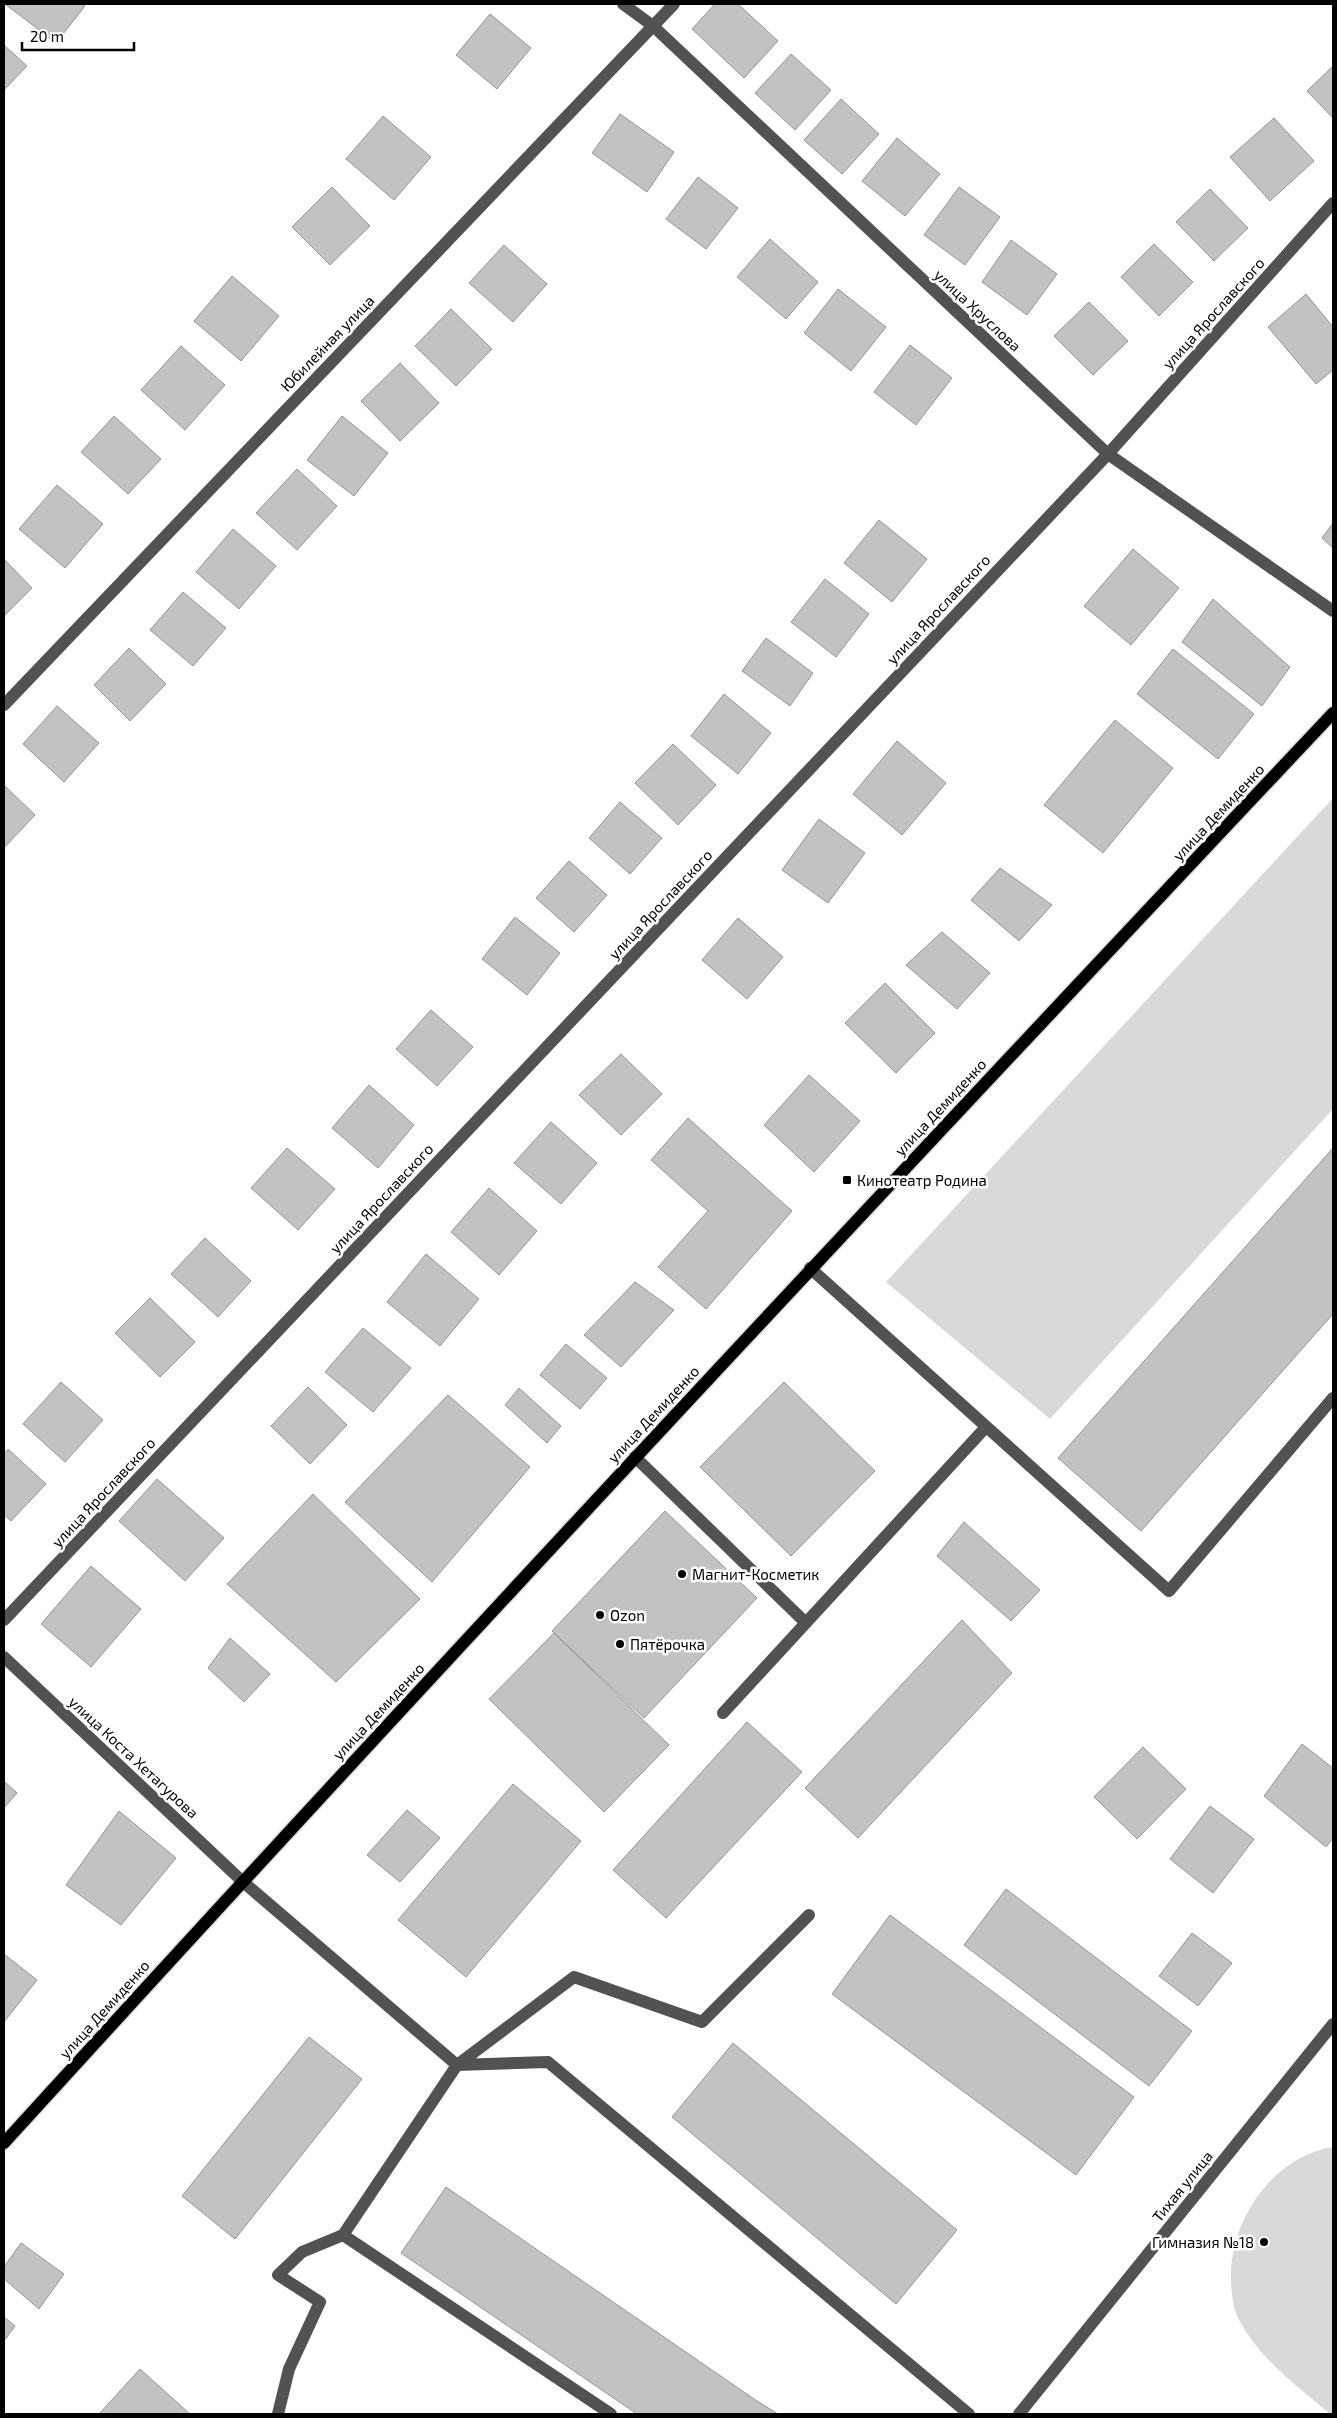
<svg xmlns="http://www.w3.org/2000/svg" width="1337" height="2418" font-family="'Exo 2',sans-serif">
<rect width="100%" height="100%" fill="#fff"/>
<path fill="#d9d9d9" d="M1333,798V1109L1050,1419L886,1282Z
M1333,2147V2414H1330C1296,2385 1257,2357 1237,2316C1232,2303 1231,2289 1231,2275C1231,2218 1274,2156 1333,2147Z"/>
<path fill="#c2c2c2" stroke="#969696" d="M5,4H82L85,6L56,43Z
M715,4H738L778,41L744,78L692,29Z
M490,14L531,48L497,89L456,55Z
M4,45L27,66L4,90Z
M791,54L831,90L795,130L755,93Z
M1333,66V118L1307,91Z
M841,99L879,134L842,174L804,140Z
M620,114L674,152L647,192L592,153Z
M383,116L431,157L394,200L346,159Z
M1274,118L1314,161L1270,201L1230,157Z
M897,138L940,174L905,216L862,181Z
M698,177L738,208L706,249L666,219Z
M332,187L370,226L330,265L292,227Z
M959,187L1000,217L965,265L924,235Z
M1210,189L1248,228L1214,261L1176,222Z
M770,239L818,282L786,319L737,277Z
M1011,240L1057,274L1027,315L982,282Z
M1154,244L1193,282L1159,316L1121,277Z
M504,245L547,284L513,322L469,283Z
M232,276L279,316L241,361L194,321Z
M838,289L886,327L851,371L804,333Z
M1306,294L1333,327V370L1316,384L1268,327Z
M1089,302L1128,341L1093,375L1054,336Z
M451,309L492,349L456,386L415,346Z
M910,345L952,378L916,425L874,392Z
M181,346L225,385L185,430L141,390Z
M400,363L439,403L400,441L361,401Z
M114,416L161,459L128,494L81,452Z
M342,416L388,453L354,496L307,460Z
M297,469L337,506L297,550L256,513Z
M57,485L103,524L65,568L19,529Z
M879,520L927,559L892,602L844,563Z
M1333,523V548L1322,538Z
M233,529L276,566L239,609L196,572Z
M1133,549L1179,588L1131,645L1084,606Z
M4,559L32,588L4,616Z
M825,579L869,614L836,657L791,622Z
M183,592L226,628L193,666L150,630Z
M1213,599L1290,667L1262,706L1182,642Z
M766,638L813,673L790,706L742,671Z
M129,648L166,684L130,721L94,685Z
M1173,649L1254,714L1218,759L1137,694Z
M724,694L771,733L738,774L691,736Z
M57,706L99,743L64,782L23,744Z
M1115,720L1173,768L1103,853L1044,805Z
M897,741L946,783L902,835L853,794Z
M673,744L716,785L678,825L635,783Z
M4,785L35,815L4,848Z
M620,802L662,838L630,874L589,838Z
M819,819L865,853L828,903L782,870Z
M569,861L607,895L574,932L536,898Z
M1000,868L1052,905L1019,941L971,900Z
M515,917L560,953L527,995L482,959Z
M738,918L783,957L747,999L702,960Z
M942,932L990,973L957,1009L906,965Z
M885,983L935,1033L896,1073L845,1023Z
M431,1010L473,1047L437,1086L396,1049Z
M621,1054L662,1094L621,1135L579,1095Z
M809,1075L860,1121L814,1172L764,1125Z
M369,1085L414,1125L378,1168L332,1128Z
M688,1118L792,1211L706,1309L658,1267L708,1211L651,1160Z
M551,1122L597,1163L561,1204L514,1163Z
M287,1148L335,1189L298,1230L251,1188Z
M1333,1148V1314L1141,1531L1058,1458Z
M489,1188L537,1231L499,1275L451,1232Z
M205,1238L251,1281L218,1317L171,1274Z
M426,1254L479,1299L440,1346L387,1302Z
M635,1282L674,1310L621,1367L584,1335Z
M150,1298L195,1342L160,1377L115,1333Z
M363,1328L411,1368L373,1412L325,1372Z
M566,1344L607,1378L580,1409L540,1375Z
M61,1382L103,1420L65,1462L23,1424Z
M784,1382L875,1471L791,1556L700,1467Z
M308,1387L347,1425L310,1464L271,1426Z
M519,1388L561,1426L547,1443L505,1405Z
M448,1395L530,1467L432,1582L345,1502Z
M8,1449L46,1484L11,1521L4,1515V1454Z
M157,1479L224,1538L185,1581L119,1521Z
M313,1494L420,1599L336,1682L227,1584Z
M665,1511L757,1598L644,1718L552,1631Z
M964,1522L1040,1590L1011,1621L937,1556Z
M91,1566L141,1609L91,1667L41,1624Z
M962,1620L1012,1673L858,1838L805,1788Z
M554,1633L669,1745L604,1812L489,1699Z
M230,1638L270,1674L244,1702L208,1668Z
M747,1722L802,1772L666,1918L613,1870Z
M1302,1744L1333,1768V1838L1326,1847L1264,1796Z
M1143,1747L1186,1789L1137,1839L1094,1797Z
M4,1781L17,1793L4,1808Z
M513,1784L581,1841L466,1977L398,1920Z
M1210,1806L1254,1839L1213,1893L1170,1859Z
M407,1810L440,1838L400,1882L367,1855Z
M119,1811L176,1858L121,1925L66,1885Z
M1006,1889L1192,2031L1149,2086L964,1945Z
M890,1915L1134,2097L1076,2175L832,1994Z
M1192,1933L1232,1963L1198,2006L1159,1976Z
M4,1954L37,1980L4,2022Z
M309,2037L362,2079L235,2239L182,2196Z
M733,2043L957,2230L896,2304L672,2117Z
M446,2187L757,2401L778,2414H637L401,2253Z
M21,2243L64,2274L39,2309L4,2279V2267Z
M4,2317L15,2326L4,2341Z
M140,2369L190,2414H99Z"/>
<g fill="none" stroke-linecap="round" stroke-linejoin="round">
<g stroke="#dbdbdb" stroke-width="15">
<path id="major" d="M4,2143C442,1662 887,1187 1333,713"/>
</g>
<path stroke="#525252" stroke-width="12" d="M623,4L653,26L1108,454L1333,611
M4,705L674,4
M810,1268L1169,1591L1333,1398
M635,1457L806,1623
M4,1620L1108,454L1333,203
M4,1657L242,1881L457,2065L548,2062L969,2414
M723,1713L986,1427
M278,2414L289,2369L320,2302L278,2275L302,2252L343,2235
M611,2414L343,2235L457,2065L574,1977L702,2022L809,1915
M1019,2414L1333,2024"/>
<use href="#major" stroke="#000" stroke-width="12"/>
</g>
<g fill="#000" stroke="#fff" stroke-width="2">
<rect x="842" y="1175" width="10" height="10" rx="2.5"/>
<circle cx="682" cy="1574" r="5"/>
<circle cx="600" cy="1615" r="5"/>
<circle cx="620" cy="1644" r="5"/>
<circle cx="1264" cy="2242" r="5"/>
</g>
<g text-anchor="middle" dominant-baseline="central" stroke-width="5" stroke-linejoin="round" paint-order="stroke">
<g font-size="15" fill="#000" stroke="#fff">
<text transform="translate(978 310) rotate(43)">улица Хруслова</text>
<text transform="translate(1213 313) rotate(-48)">улица Ярославского</text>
<text transform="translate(327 343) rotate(-46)">Юбилейная улица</text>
<text transform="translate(938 609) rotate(-47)">улица Ярославского</text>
<text transform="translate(1218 812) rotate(-47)">улица Демиденко</text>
<text transform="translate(660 904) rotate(-47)">улица Ярославского</text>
<text transform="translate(940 1107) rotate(-47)">улица Демиденко</text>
<text transform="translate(381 1198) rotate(-47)">улица Ярославского</text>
<text transform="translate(653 1414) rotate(-47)">улица Демиденко</text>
<text transform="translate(103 1492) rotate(-47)">улица Ярославского</text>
<text transform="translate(378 1711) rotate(-47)">улица Демиденко</text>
<text transform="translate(134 1757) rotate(43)">улица Коста Хетагурова</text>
<text transform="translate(104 2009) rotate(-48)">улица Демиденко</text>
<text transform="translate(1182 2186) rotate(-51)">Тихая улица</text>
</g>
<g font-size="15" fill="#000" stroke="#fff" text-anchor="start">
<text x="857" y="1180">Кинотеатр Родина</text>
<text x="692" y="1574">Магнит-Косметик</text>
<text x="610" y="1615">Ozon</text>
<text x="630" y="1644">Пятёрочка</text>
<text x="1254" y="2242" text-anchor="end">Гимназия №18</text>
</g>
</g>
<rect width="1337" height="2418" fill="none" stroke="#000000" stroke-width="10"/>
<path d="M22 42v8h112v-8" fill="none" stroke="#000000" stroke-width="2.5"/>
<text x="30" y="42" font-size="15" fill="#000000" stroke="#ffffff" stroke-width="4" paint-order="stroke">20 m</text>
</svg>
